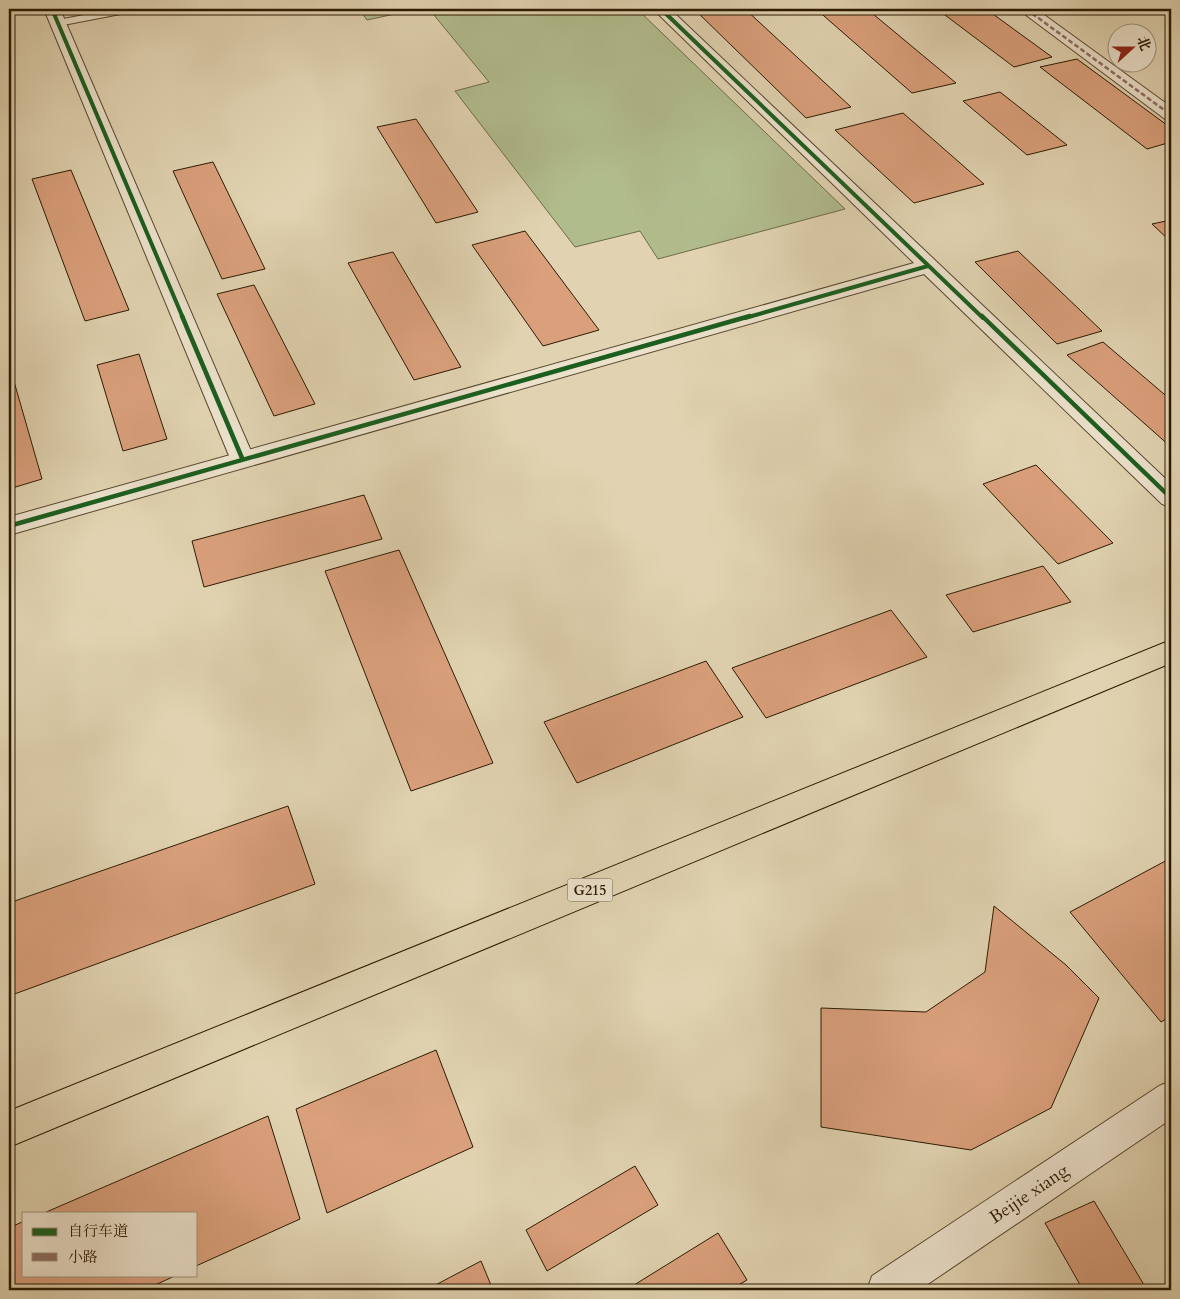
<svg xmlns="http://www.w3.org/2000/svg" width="1180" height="1299" font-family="Cardo,'Noto Serif SC',serif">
<rect width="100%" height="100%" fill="#e1d3b1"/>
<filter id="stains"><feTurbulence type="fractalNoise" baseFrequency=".004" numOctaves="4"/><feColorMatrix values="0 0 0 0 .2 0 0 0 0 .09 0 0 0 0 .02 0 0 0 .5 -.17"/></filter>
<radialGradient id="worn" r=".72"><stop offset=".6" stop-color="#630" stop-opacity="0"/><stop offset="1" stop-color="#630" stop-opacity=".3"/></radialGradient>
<path fill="#b1bc8d" stroke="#6e6b48" d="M359,9H418L367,20Z
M429,9H637L845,209L658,259L640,231L575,247L455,91L489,82Z"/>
<path fill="#daa07c" stroke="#2b1a02" d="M700,9H745L851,107L806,118L695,10Z
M816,9H867L956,83L912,93Z
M937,9H986L1052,57L1014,67Z
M1077,59L1171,128V142L1147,149L1040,67Z
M1000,92L1067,145L1027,155L963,101Z
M903,113L984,184L914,203L835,130Z
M416,119L478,212L436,223L377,127Z
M213,162L265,269L222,279L173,171Z
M71,170L129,310L85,321L32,179Z
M1171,220V242L1152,224Z
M525,231L599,330L543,346L472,245Z
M1018,251L1102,331L1057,344L975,262Z
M393,252L461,367L414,380L348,263Z
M254,285L315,404L274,416L217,294Z
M1103,342L1171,400V447L1067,355Z
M139,354L167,439L123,451L97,365Z
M9,364L42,479L9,489Z
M1036,465L1113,543L1058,564L983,484Z
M364,495L382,539L204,587L192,541Z
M399,550L493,763L411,791L325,571Z
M1043,566L1071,602L973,632L946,595Z
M891,610L927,657L766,718L732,668Z
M706,661L743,717L577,783L544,722Z
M288,806L315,884L9,996V903Z
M1171,858V1016L1161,1022L1070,912Z
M994,906L1066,965L1099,998L1051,1108L971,1150L821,1127V1008L926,1012L985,972Z
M436,1050L473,1147L327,1213L296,1109Z
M268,1116L300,1219L196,1266V1213H44Z
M635,1166L658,1205L547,1271L526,1230Z
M1094,1201L1147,1290H1083L1045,1223Z
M24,1221V1275H177L144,1290H9V1228Z
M718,1233L747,1280L730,1290H626Z
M481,1261L493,1290H426Z"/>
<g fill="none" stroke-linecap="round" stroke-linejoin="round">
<g stroke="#58482e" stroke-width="2">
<path id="service" d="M115,9H137L131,12L58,26L52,23L58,20Z"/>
</g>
<g stroke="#58482e" stroke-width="2">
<path id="minor" d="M44,9H60L254,458L251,464L242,466L233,464L230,458Z
M1018,9H1036L1171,107V120L1165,119Z
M1171,1081V1119L919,1290H867L872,1276L1159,1086Z"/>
</g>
<g stroke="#58482e" stroke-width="2">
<path id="tertiary" d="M653,9H670L1171,484V507L1162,504L924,274L9,535V517L914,263Z"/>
</g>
<g stroke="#2b1a02" stroke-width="2">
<path id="trunk" d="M1171,640V663L9,1147V1111Z"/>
</g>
<use href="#service" fill="#ece2cc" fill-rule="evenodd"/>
<use href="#minor" fill="#ece2cc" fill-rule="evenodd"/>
<use href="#tertiary" fill="#ece2cc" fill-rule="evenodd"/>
<use href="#trunk" fill="#e1d3b1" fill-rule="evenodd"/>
<path stroke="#8d6e63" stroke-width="2.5" stroke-dasharray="5 2.5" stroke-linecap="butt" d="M1026,9L1171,115"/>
<g stroke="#ece2cc" stroke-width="5.5">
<path id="cycleway-far1" d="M52,9L183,318
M661,9L983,318
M745,318L928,266"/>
</g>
<g stroke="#ece2cc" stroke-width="8">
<path id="cycleway" d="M182,316L242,458
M982,316L1171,498
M9,526L750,316"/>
</g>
<use href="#cycleway-far1" stroke="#1b5e20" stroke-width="4"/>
<use href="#cycleway" stroke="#1b5e20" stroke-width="4.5"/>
</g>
<g text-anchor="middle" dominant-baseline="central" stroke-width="4.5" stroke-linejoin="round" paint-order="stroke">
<rect fill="#ece2cc" stroke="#65563f" stroke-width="1" x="567.5" y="878.5" width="45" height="23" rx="4"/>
<g font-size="14" font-weight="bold" fill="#2b1a02">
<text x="590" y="890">G215</text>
</g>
<g font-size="18" fill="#2b1a02" stroke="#ece2cc">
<text transform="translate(1029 1194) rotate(-34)">Beijie xiang</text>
</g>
</g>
<rect width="1180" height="1299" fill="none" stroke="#e1d3b1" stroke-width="30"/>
<rect x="10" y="10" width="1160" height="1279" fill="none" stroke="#2b1a02" stroke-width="2.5"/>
<rect x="15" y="15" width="1150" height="1269" fill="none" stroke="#2b1a02"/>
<rect x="22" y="1212" width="175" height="65" fill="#ece2cc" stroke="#9f927b"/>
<rect x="32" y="1228" width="25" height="8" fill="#1b5e20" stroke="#9f927b"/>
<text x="68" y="1236" font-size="15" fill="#2b1a02">自行车道</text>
<rect x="32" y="1253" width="25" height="8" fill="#8d6e63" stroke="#9f927b"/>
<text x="68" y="1262" font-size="15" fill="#2b1a02">小路</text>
<g transform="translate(1132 48) rotate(69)"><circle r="24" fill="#ece2cc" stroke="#9f927b"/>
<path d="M0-4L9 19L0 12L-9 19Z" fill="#8f2418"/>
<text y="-8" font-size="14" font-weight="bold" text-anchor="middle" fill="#2b1a02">北</text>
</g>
<rect width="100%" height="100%" filter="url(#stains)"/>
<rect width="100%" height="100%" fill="url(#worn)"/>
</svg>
